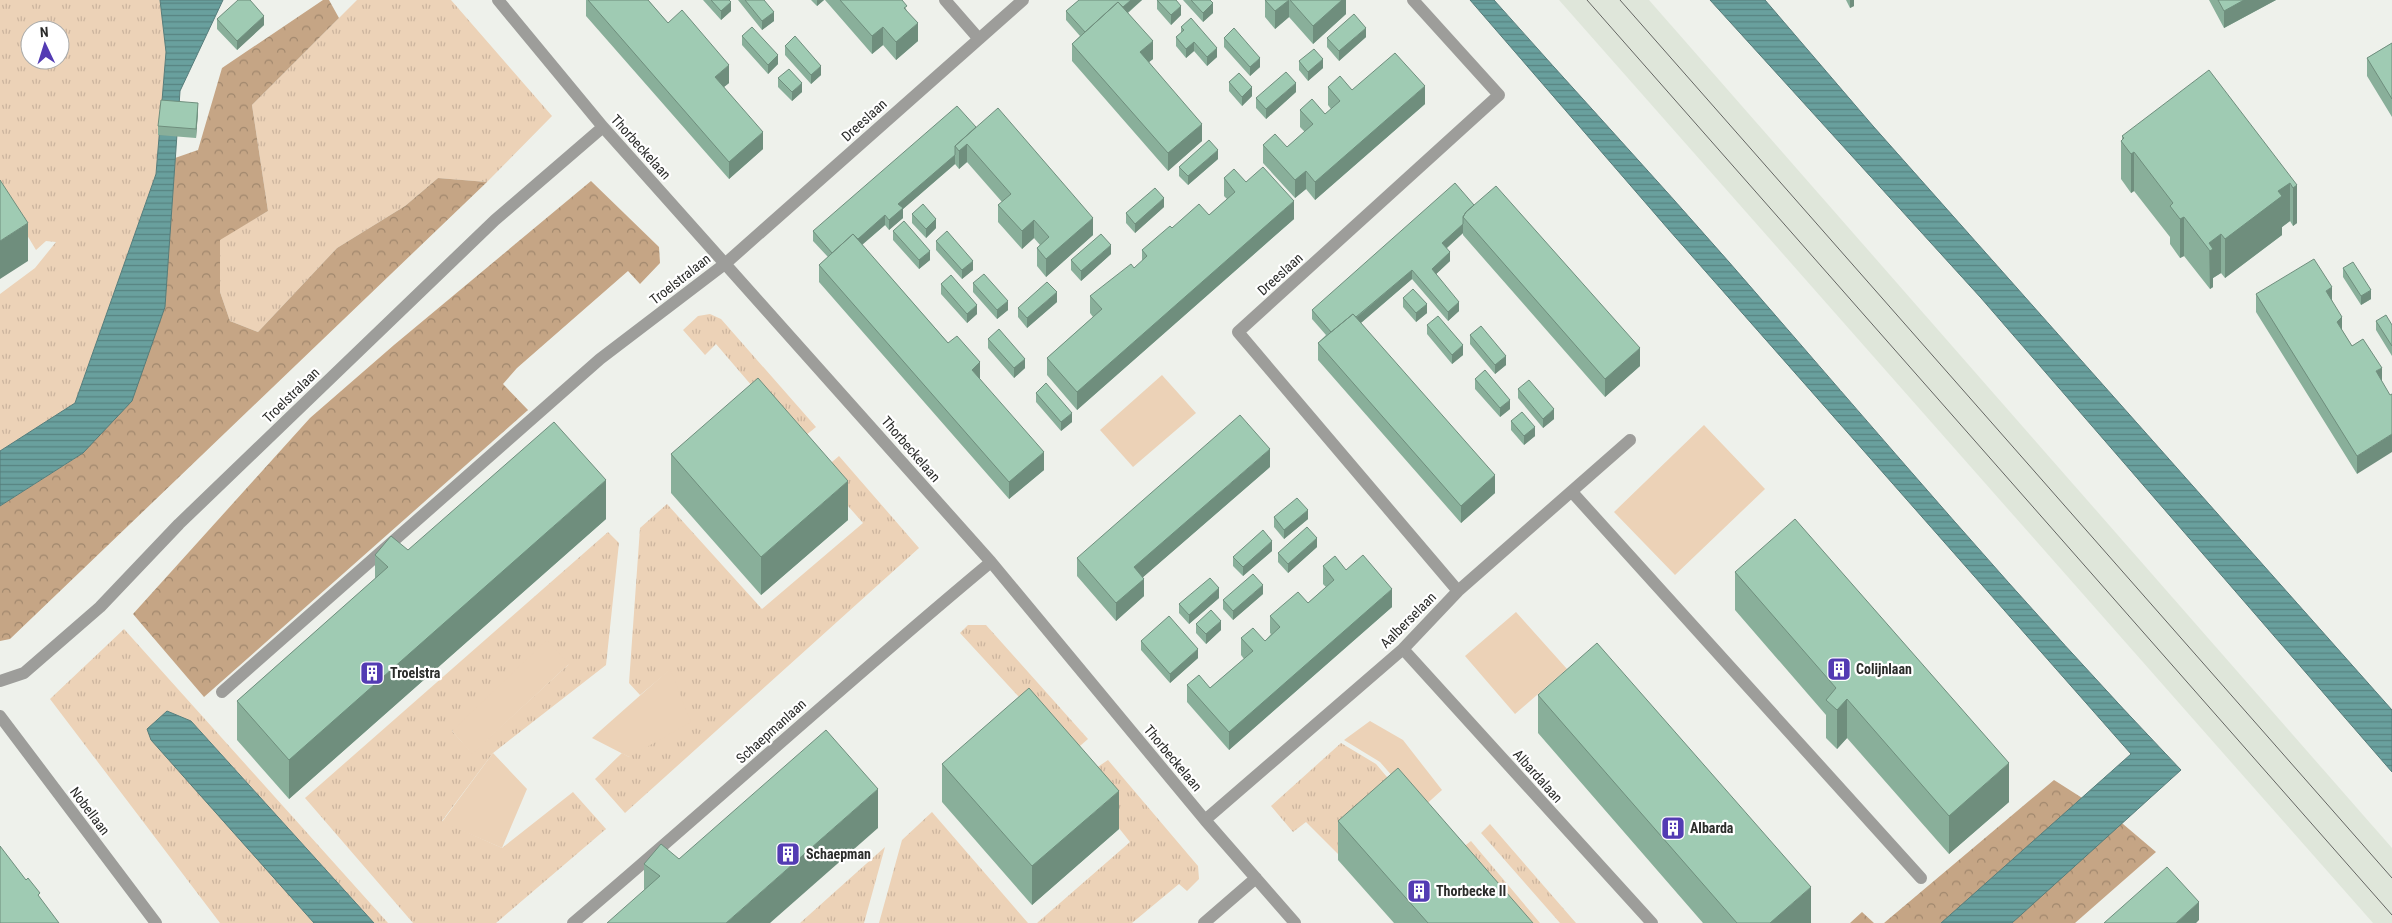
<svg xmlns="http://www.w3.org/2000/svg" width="2392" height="923" font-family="'Roboto Condensed',sans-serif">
<defs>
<pattern id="grass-tufts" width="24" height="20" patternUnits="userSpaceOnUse" patternTransform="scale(1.25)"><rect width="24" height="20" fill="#ecd2b7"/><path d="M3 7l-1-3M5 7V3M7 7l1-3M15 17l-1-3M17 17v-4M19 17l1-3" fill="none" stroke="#cbb49e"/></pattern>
<pattern id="forest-crowns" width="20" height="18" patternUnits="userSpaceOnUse" patternTransform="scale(1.25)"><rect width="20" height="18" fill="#c5a585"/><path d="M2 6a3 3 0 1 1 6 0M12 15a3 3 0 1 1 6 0" fill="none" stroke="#a0876d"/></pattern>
<pattern id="water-rules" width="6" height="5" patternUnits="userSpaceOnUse" patternTransform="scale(1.25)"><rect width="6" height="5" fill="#69a09e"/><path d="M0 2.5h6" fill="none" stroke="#578381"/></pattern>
</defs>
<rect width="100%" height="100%" fill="#eef1eb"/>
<path fill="#dfe6da" d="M1559,0H1649L2392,848V923H2373Z"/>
<path fill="url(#grass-tufts)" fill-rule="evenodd" d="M0,0H160L166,52L156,174L75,403L0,451V294L35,268L56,242L46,241L36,250L0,190ZM30,30H60V60H30Z
M357,0H451L552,116L487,182L438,178L405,206L337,248L258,332L230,321L220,292V239L268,211L252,105Z
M710,314L721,319L816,427L799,441L716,344L705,355L683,330L698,316Z
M839,456L919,548L625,813L595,779L622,753L629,757L670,670L640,695L629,683L640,528L667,504L762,609L863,523L819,473Z
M608,532L619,543L606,665L493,753L442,821L502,848L573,792L606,829L496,923H413L305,798ZM569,664L472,753L452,731Z
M968,625H986L1088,739L1073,752L1030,709L960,633Z
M124,629L388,923H374L191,721L167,711L236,834L314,923H220L50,699Z
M1341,743L1376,764L1453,855L1471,841L1540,923H1503L1338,854L1306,822L1293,832L1271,806Z
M1108,760L1198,866L1199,879L1187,891L1179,884L1132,923H1037L1130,842L1080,779Z
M932,812L1028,923H879L902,840Z
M1490,824L1576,923H1560L1481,833Z
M885,847L864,923H800Z"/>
<path fill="url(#forest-crowns)" d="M323,0H329L339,18L252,105L268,211L220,240V292L230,321L258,332L337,248L405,206L438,178L487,182L10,639L0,641V506L83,453L170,226L175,158L198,150L222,68Z
M591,181L659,247L660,263L640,284L628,271L517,368L503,384L528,410L204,697L133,614L310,418L394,345Z
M2054,780L2123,824L2156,852L2075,923H1884Z
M1862,912L1874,923H1850Z"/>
<path fill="#ecd2b7" d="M1162,375L1196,413L1133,467L1100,430Z
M1704,425L1765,489L1675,575L1614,512Z
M1516,612L1567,669L1515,714L1465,656Z
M547,640L569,664L472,754L452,731Z
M670,669L691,722L629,757L592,738Z
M1370,721L1403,740L1442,790L1421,809L1380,762L1344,740Z
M493,753L527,789L502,848L442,822Z"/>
<path fill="url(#water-rules)" stroke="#567d7b" d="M160,0H223L180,91L165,307L132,401L83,453L0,506V451L75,403L156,174L166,52Z
M1470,0H1494C1572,88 1652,174 1729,262C1878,433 2024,606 2181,770L2012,923H1941L2131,754L1669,230Z
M1710,0H1765L1873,126L2392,710V772L1981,298Z
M167,711L191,721L374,923H314L151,740L147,729Z"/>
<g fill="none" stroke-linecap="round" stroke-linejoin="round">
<path stroke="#9d9d9a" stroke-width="12" d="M498,0L603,127L991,562L1205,820L1295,923
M945,0L979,39
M1413,0L1499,95L1238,332L1458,591
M1572,492L1921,878
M1403,649L1652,923
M0,681L24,673L100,607L179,524L495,220L603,127
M222,692L600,359L726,263L1023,0
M0,716L156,923
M1205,820L1403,649L1458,591L1630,440
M573,923C713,804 849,680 991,562
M1204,923L1256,878"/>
<path stroke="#656663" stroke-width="1" d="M1587,0L2392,915
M1620,0L2392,878"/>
</g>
<path fill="#89af9a" d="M586,0H648L668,23L729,83L724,87L763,149L729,179L586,16Z
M703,0H729L731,11L721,20Z
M738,0H764L774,21L762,30Z
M811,0H824L817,6Z
M825,0H902L907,11L918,41L896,60L883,45L872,54Z
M1079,0H1142L1128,13L1153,59L1149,62L1202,141L1168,171L1072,61V44L1080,36L1066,20V11Z
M1157,0L1181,15L1171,25L1157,9Z
M1183,0H1210L1213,13L1203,22Z
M1265,0H1346V14L1313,44L1289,17L1275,29L1265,17Z
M1846,0H1854V6L1850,8Z
M2209,0H2276L2224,28Z
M217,19L264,25L237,50L217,29Z
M1181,27L1217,57L1207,66L1194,51L1186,58L1176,46V37L1181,33Z
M742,36L778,64L768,74L742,45Z
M1366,37L1339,61L1327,47V38Z
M1224,38L1260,67L1250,76L1224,47Z
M2392,43V117L2367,76V58Z
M785,46L821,75L811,84L785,55Z
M1299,61L1323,68L1308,81L1299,70Z
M778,78L802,92L792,101L778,87Z
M1229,82L1252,96L1242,106L1229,91Z
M1328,87L1352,90L1425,104L1315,200L1306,189L1295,198L1263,163V145L1287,147L1305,132L1300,127V110L1325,114L1331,109L1328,105Z
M1296,92L1266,119L1256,108V98Z
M198,112L196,138L158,135V126Z
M976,127L1093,235L1046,277L1037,266V248L1040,245L1034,238L1022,249L998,222V205L1002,202L967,162L959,169L955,164L903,209V218L889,230L885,225L862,245L980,379L1044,470L1009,499L819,282V265L828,257L813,241V231Z
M2122,136L2297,185V223L2293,226L2290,221L2282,227V235L2225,278L2221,273L2213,278V287L2210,289L2184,256L2180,258L2170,244V237L2134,191L2131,193L2121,179V141L2122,140Z
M1218,159L1188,185L1179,176V167Z
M1224,178L1246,182L1294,219L1077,410L1047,375V358L1093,317L1090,313V296L1134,268L1142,261V250L1172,228L1209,215L1227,199L1224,196Z
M1474,205L1640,366L1605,397L1463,235V233L1447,248L1450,261L1436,274L1459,311L1448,321L1412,279L1361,323L1495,493L1461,523L1318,360V343L1326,335L1312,319V310Z
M1164,207L1135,233L1126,223V213Z
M912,214L936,228L926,238L912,223Z
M893,231L930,260L919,269L893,240Z
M936,241L973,270L962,279L936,250Z
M1111,254L1081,281L1071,270V260Z
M2343,268L2371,299L2361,305L2343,277Z
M973,283L1008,310L997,319L973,292Z
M941,284L977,314L967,323L941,294Z
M2256,294L2332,300L2342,330L2352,346L2363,339L2357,474L2256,312Z
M1403,298L1427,313L1416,322L1403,307Z
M1057,302L1027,328L1018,317V308Z
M2376,321L2392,325V356L2376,330Z
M1427,325L1463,355L1452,364L1427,334Z
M1470,335L1506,365L1495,374L1470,344Z
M988,339L1025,368L1014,378L988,348Z
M1475,379L1510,409L1500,417L1475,389Z
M1518,389L1554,419L1543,428L1518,398Z
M1036,393L1072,422L1061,431L1036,402Z
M1511,421L1535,436L1524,445L1511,430Z
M671,454L848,520L761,595L671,493Z
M1270,467L1143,577L1144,596L1116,621L1077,576V558Z
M1274,517L1308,519L1284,539L1274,527Z
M606,519L289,799L237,740V701L375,579V555Z
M1317,547L1288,573L1278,562V553Z
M1272,551L1243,576L1233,566V557Z
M1323,566L1346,570L1392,607L1229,750L1187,702V685L1210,688L1244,659L1241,655V638L1265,641L1271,634L1270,633V616L1308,603L1326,587L1323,584Z
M1735,572L2009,802L1949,854L1847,738L1837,749L1826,738V715L1735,610Z
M1263,594L1233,620L1223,609V600Z
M1219,598L1189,624L1179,613V604Z
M1196,624L1221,630L1206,644L1196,633Z
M1141,641L1198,658L1170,683L1141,650Z
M1538,695L1811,923H1703L1538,733Z
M942,764L1119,829L1032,905L942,802Z
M1338,821L1533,923H1394L1338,860Z
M878,828L644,890V864L679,859Z"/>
<path fill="#6f8e7d" d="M817,0H824L817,6Z
M1131,0H1142L1089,46V37Z
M1289,0V17L1275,29V11Z
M1342,0H1346V14L1313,44V26Z
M1850,0H1854V6L1850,8Z
M2244,0H2276L2224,28V11Z
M731,2V11L721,20V11Z
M1213,3V13L1203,22V13Z
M1181,6V15L1171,25V15Z
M774,12V21L762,30V21Z
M264,16V25L237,50V41Z
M918,23V41L896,60V42Z
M883,27V45L872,54V36Z
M1366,28V37L1339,61V51Z
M1153,41V59L1140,69V52Z
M1194,42V51L1186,58V49Z
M1217,48V57L1207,66V57Z
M778,55V64L768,74V65Z
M1260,58V67L1250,76V67Z
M1323,59V68L1308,81V72Z
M729,65V83L715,94V77Z
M821,66V75L811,84V75Z
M802,83V92L792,101V92Z
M1296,83V92L1266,119V109Z
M1425,86V104L1315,200V182Z
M1252,87V96L1242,106V97Z
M198,103V112L196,138V129Z
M1202,124V141L1168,171V153Z
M763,132V149L729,179V162Z
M967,144V162L959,169V151Z
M1218,150V159L1188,185V176Z
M2134,152V191L2131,193V154Z
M955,155V164L903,209V218L889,230V220L898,204Z
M1306,171V189L1295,198V180Z
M2290,183V221L2282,227V235L2225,278V239L2278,191Z
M2297,185V223L2293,226V188Z
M1164,198V207L1135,233V224Z
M1294,201V219L1077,410V392Z
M885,215V225L836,267V258Z
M2184,217V256L2180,258V219Z
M1093,218V235L1046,277V259Z
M936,219V228L926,238V229Z
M1034,220V238L1022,249V231Z
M28,223V261L0,279V241Z
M1463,224V233L1442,252V243Z
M2221,234V273L2213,278V287L2210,289L2209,243Z
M1111,245V254L1081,281V271Z
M930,251V260L919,269V260Z
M1450,252V261L1432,278V269Z
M973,261V270L962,279V270Z
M1412,270V279L1335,345V336Z
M2332,287V304L2326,291Z
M2371,290V299L2361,305V296Z
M1057,292V302L1027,328V318Z
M1008,301V310L997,319V310Z
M1459,302V311L1448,321V312Z
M1427,304V313L1416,322V313Z
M977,305V314L967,323V314Z
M2342,317V334L2337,322Z
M1463,345V355L1452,364V355Z
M1640,348V366L1605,397V379Z
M1506,356V365L1495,374V365Z
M1025,359V368L1014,378V368Z
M980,362V380L972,370Z
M2382,368V385L2376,371Z
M1510,400V409L1500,417V408Z
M1554,409V419L1543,428V419Z
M1072,413V422L1061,431V422Z
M1535,427V436L1524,445V436Z
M2392,434V452L2357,474V456Z
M1270,449V467L1134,585V567Z
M1044,452V470L1009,499V482Z
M1495,475V493L1461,523V506Z
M606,480V519L289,799V760Z
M848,481V520L761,595V557Z
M1308,510V519L1284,539V530Z
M1317,538V547L1288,573V564Z
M1272,541V551L1243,576V567Z
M1144,579V596L1116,621V603Z
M1263,585V594L1233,620V611Z
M1219,588V598L1189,624V615Z
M1392,589V607L1229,750V732Z
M1221,621V630L1206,644V634Z
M1198,649V658L1170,683V674Z
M1847,699V738L1837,749V710Z
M2009,763V802L1949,854V816Z
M878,789V828L770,923H726Z
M1119,791V829L1032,905V866Z
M1811,887V923H1770Z
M2199,902V920L2196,923H2176Z"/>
<path fill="#9fcbb3" stroke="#6f8e7d" d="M238,0H250L264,16L237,41L217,19Z
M588,0H648L668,23L682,10L729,65L715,77L763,132L729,162Z
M711,0H729L731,2L721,11Z
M745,0H764L774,12L762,21Z
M840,0H902L907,6L904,8L918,23L896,42L883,27L872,36Z
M1079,0H1131L1123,7L1118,2L1085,32L1066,11Z
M1157,0H1176L1181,6L1171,15Z
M1191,0H1210L1213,3L1203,13Z
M1265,0H1289L1275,11Z
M1290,0H1342L1313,26Z
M2218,0H2244L2224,11Z
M1118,2L1153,41L1140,52L1202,124L1168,153L1072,44Z
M1354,14L1366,28L1339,51L1327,38Z
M1191,18L1217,48L1207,57L1194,42L1186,49L1176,37L1184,30L1181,27Z
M752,27L778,55L768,65L742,36Z
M1234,28L1260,58L1250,67L1224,38Z
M795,36L821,66L811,75L785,46Z
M2392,43V99L2367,58Z
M1314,49L1323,59L1308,72L1299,61Z
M1395,53L1425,86L1315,182L1306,171L1295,180L1263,145L1275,134L1287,147L1313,124L1300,110L1312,99L1325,114L1340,101L1328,87L1340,76L1352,90Z
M789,69L802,83L792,92L778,78Z
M2209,70L2297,185L2293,188L2290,183L2278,191L2282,196L2225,239L2221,234L2209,243L2213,249L2210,251L2184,217L2180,219L2170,206L2173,203L2134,152L2131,154L2121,141L2124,138L2122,136Z
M1286,72L1296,83L1266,109L1256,98Z
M1239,73L1252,87L1242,97L1229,82Z
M161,100L198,103L196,129L158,126Z
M957,106L976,127L955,146V155L898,204L903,208L889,220L885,215L858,239L853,234L832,253L813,231Z
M998,108L1093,218L1046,259L1037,248L1049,237L1034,220L1022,231L998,205L1011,194L967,144L959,151L955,146Z
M1209,140L1218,150L1188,176L1179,167Z
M1263,167L1294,201L1077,392L1047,358L1102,309L1090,296L1131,264L1134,268L1147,256L1142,250L1170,226L1172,228L1199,204L1209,215L1235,192L1224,178L1234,169L1246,182Z
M0,180L28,223L0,241Z
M1455,183L1474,205L1466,212L1463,217V224L1442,243L1450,252L1432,269L1459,302L1448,312L1412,270L1356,317L1353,314L1331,332L1312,310Z
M1496,186L1640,348L1605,379L1463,217L1466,212Z
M1155,188L1164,198L1135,224L1126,213Z
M923,204L936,219L926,229L912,214Z
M904,221L930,251L919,260L893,231Z
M947,231L973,261L962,270L936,241Z
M853,234L948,343L957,336L980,362L972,370L1044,452L1009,482L819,265Z
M1101,234L1111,245L1081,271L1071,260Z
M2314,259L2332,287L2326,291L2342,317L2337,322L2352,346L2363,339L2382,368L2376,371L2390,395L2392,394V434L2357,456L2256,294Z
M2353,262L2371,290L2361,296L2343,268Z
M984,274L1008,301L997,310L973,283Z
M951,275L977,305L967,314L941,284Z
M1047,282L1057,292L1027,318L1018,308Z
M1413,289L1427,304L1416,313L1403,298Z
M1353,314L1495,475L1461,506L1318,343Z
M2386,315L2392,325V346L2376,321Z
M1438,316L1463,345L1452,355L1427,325Z
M1481,326L1506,356L1495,365L1470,335Z
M999,329L1025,359L1014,368L988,339Z
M1485,370L1510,400L1500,408L1475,379Z
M758,378L848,481L761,557L671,454Z
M1529,380L1554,409L1543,419L1518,389Z
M1046,383L1072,413L1061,422L1036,393Z
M1522,412L1535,427L1524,436L1511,421Z
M1240,415L1270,449L1134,567L1144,579L1116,603L1077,558Z
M554,422L606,480L289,760L237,701L388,567L375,555L391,536L408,550Z
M1297,498L1308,510L1284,530L1274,517Z
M1795,519L2009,763L1949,816L1847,699L1837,710L1826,700L1836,688L1735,572Z
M1307,527L1317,538L1288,564L1278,553Z
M1263,530L1272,541L1243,567L1233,557Z
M1363,555L1392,589L1229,732L1187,685L1199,675L1210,688L1253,651L1241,638L1253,628L1265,641L1280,627L1270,616L1298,592L1308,603L1334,580L1323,566L1335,556L1346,570Z
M1253,574L1263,585L1233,611L1223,600Z
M1210,578L1219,588L1189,615L1179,604Z
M1211,610L1221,621L1206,634L1196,624Z
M1169,616L1198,649L1170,674L1141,641Z
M1597,643L1811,887L1770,923H1737L1538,695Z
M1029,688L1119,791L1032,866L942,764Z
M826,730L878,789L726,923H607L660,876L644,864L661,844L679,859Z
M1398,768L1533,923H1428L1338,821Z
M0,846L26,880L28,878L40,893L38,895L59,923H0Z
M2167,867L2199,902L2176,923H2104Z"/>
<defs>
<g id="building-square" transform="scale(1.25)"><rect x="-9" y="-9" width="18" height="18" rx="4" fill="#533bb3" stroke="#fff"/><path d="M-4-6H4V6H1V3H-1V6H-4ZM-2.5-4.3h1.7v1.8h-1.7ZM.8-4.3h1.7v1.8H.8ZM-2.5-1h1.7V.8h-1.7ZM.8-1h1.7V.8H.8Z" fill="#fff"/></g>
</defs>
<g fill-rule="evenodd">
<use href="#building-square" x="1839" y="669"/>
<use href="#building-square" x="372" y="673"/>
<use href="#building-square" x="1673" y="828"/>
<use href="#building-square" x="788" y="854"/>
<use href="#building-square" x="1419" y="891"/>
</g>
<g text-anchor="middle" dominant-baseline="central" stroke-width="4.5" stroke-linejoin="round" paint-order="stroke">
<g font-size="14" fill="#2b2c2a" stroke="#fff">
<text transform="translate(864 120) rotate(-42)">Dreeslaan</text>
<text transform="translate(641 147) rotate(48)">Thorbeckelaan</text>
<text transform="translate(1280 274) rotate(-42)">Dreeslaan</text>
<text transform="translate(680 279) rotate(-38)">Troelstralaan</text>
<text transform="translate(291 395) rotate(-44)">Troelstralaan</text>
<text transform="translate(911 449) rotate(49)">Thorbeckelaan</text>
<text transform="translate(1408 620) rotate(-45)">Aalberselaan</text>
<text transform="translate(771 731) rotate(-42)">Schaepmanlaan</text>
<text transform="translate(1173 758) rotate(50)">Thorbeckelaan</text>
<text transform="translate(1538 776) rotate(48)">Albardalaan</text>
<text transform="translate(90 811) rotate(53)">Nobellaan</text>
</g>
<g font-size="14" font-weight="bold" fill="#2b2c2a" stroke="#fff" text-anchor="start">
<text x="1856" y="669">Colijnlaan</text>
<text x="390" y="673">Troelstra</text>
<text x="1690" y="828">Albarda</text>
<text x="806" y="854">Schaepman</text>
<text x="1436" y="891">Thorbecke II</text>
</g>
</g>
<g transform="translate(45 45) rotate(356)"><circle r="24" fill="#ffffff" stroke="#aaabaa"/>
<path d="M0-4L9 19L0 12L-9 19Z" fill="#533bb3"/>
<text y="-8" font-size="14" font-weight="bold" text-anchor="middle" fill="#2b2c2a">N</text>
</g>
</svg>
